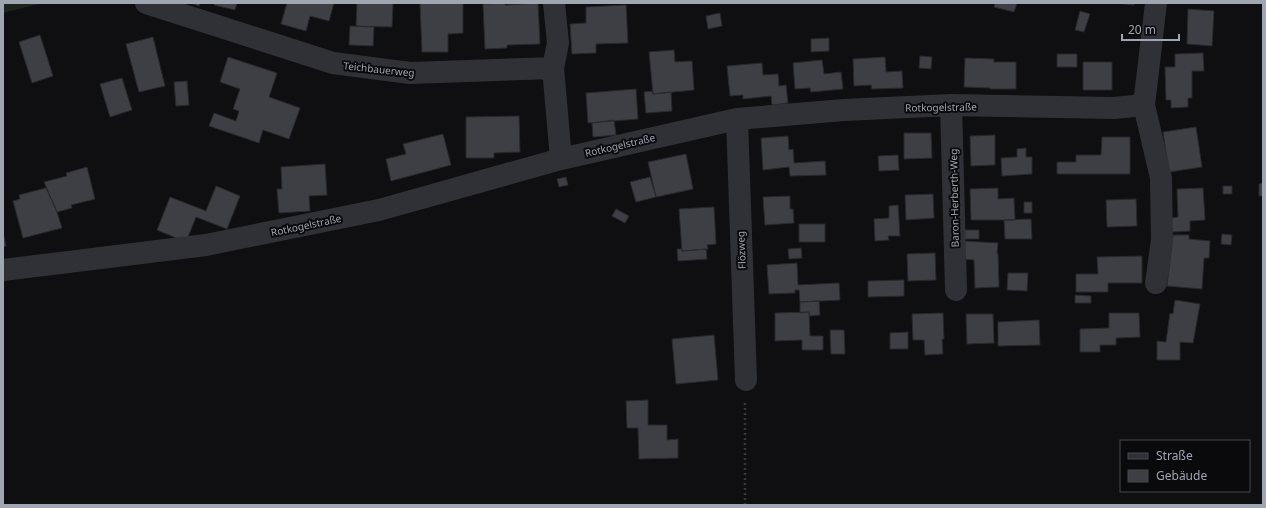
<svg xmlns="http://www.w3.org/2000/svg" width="1266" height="508" font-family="'Noto Sans',sans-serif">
<rect width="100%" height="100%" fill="#0f0f11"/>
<path fill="#1c231d" d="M3,3H43L3,13Z"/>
<path fill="#3e3f44" stroke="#29292d" d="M190,3H200L199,6Z
M214,3H237L235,10L214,5Z
M287,3H334L329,21L310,16L306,31L281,24Z
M357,3H393L392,27L356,26Z
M420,3H463V33L448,34V52H422Z
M505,3V5L538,3L540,44L507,45V48L485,49L483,4Z
M995,3H1017L1014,12L994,7Z
M1116,3H1134V5Z
M626,5L628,43L596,44V53L572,54L570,24L586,23V7Z
M1188,9L1214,11L1212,46L1187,44Z
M1080,11L1090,14L1084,32L1075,30Z
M720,13L722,26L708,29L706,16Z
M350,26L374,27L373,46L349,45Z
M40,35L53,76L32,83L19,42Z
M153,37L165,86L139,92L126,44Z
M829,38V51L811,52V39Z
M674,50L675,62L692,61L694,90L653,94L649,52Z
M1203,53L1204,71H1192V98H1188V107L1171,108V100H1166L1165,67H1175V54Z
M1057,54H1077V67H1057Z
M920,56L932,57L931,69L919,68Z
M228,57L277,73L269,97L300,108L289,139L263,130L259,143L209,126L214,113L236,121L239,111L233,109L240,89L220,82Z
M885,57L886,72L902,71L903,88L872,89L871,85L854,86L853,59Z
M965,58L994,59V62H1016V89H990V88L964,87Z
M822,60L824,74L841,72L843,89L811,92L810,88L795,89L793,63Z
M1083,62H1112V90H1083Z
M762,63L763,75L778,74L779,86L786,85L788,103L772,105L771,96L743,99V95L730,96L727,66Z
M122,78L132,110L110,117L100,84Z
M187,81L189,105L176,106L174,82Z
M636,89L638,119L588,123L586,93Z
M653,91V94L671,92L672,111L646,113L644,92Z
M519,116L520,152L494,153V158H466V117Z
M614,120L616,135L593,137L592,123Z
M1196,127L1202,167L1169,172L1163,132Z
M904,133H931L932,158L904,159Z
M443,134L451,165L391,181L386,159L406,154L403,144Z
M995,135V165L971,166L970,136Z
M788,136L789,150L793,149L794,163L825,161L826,175L790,176L789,167L763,170L761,138Z
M1102,137H1130V174H1057V162H1076V155H1101Z
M1026,148V157H1032V174L1002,176L1001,158L1017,157V149Z
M686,154L693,189L656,197L648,162Z
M898,155L899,170L879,171L878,156Z
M325,164L327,195L309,196L310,211L279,213L277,189H282L281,167Z
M87,167L95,199L71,205L72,208L57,212L44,182L67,176L66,173Z
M566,177L568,185L559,187L557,179Z
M650,177L656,197L636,202L630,182Z
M1263,183V196H1259V184Z
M216,186L240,196L227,229L196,217L186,242L157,230L170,197L206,211Z
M1223,186H1232V194H1223Z
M46,188L57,212L62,228L23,238L13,201L20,199L19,195Z
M998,188V199L1014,198L1015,220H971L970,189Z
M1203,188L1205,220L1190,221V231L1172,232L1171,218L1178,217L1177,189Z
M933,194L934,218L906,220L905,195Z
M790,196V209H793L794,223L765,225L763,197Z
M1136,199L1137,226L1107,227L1106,200Z
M1024,202H1032V213H1024Z
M898,205L900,236H888L889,240L875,241L874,219L889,218V206Z
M714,207L716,244L707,245L708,249L682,251L679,209Z
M616,209L629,216L625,223L612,216Z
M1031,219L1032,239H1005L1004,220Z
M799,224H825V242H799Z
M964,230H979V239H964Z
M3,232L6,246L3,247Z
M1222,234L1232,235L1231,245L1221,244Z
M1173,235H1189V239L1210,241L1209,258H1204L1202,289L1167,286Z
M962,241L998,243L997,254L998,253L999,287L975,288L974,260L961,259Z
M801,248L802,258L789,259L788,249Z
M677,249H682V251L706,249L707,259L678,261Z
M935,253L936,280L908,281L907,254Z
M1142,256V283H1108V292H1076V274H1098L1097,257Z
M797,263L798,285L839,283L840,300L800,302L799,290H795V293L769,294L767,265Z
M1008,273H1028L1027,291L1007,290Z
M904,280V296L868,297V281Z
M1075,295L1091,296V303H1075Z
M1175,300L1200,304L1193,343L1180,342V360H1157V341L1166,342L1170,313L1173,314Z
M819,301L820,315L810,316L809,312L800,313V302Z
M809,312L810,336H823V350H802V340L775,341V313Z
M943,313L944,339H942L943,354L925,355L924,340H913L912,314Z
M1109,313H1139L1140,337L1116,338V345H1100V352H1080V329L1109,328Z
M966,314H993L994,343L967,344Z
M1039,320L1040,345L998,346V322Z
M830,330H844L845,354H831Z
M908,332V349H890V333Z
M714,335L718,380L676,384L672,339Z
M648,400V425H667V440L678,439V458L639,459L638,428H627L626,401Z"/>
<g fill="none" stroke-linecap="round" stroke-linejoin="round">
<path stroke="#36383d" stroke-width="2.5" stroke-dasharray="2 3" stroke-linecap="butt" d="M745,505V400"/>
<path stroke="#303136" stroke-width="22" d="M146,3L333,63L410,73L553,68L561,159
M553,68L558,43L554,3
M951,105L956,290
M1144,105L1161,178L1162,240L1156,283
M737,119L746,380
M3,270L206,245L379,210L561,159L737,119L844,110L951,105L1114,108L1144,105L1156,3"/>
</g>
<g text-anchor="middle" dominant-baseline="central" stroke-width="4" stroke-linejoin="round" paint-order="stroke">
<g font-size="10" fill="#a0a5b2" stroke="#0a0a0c">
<text transform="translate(379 69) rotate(6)">Teichbauerweg</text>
<text transform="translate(941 107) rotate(-1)">Rotkogelstraße</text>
<text transform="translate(620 145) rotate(-13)">Rotkogelstraße</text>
<text transform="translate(954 198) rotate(-91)">Baron-Herberth-Weg</text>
<text transform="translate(306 225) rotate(-12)">Rotkogelstraße</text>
<text transform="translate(741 250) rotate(-92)">Flözweg</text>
</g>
</g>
<rect width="1266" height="508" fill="none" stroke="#a0a5b2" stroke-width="8"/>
<rect x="1120" y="440" width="130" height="52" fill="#0a0a0c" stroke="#46484e"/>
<rect x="1128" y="453" width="20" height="6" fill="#303136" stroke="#46484e"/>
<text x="1156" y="460" font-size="12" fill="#a0a5b2">Straße</text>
<rect x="1128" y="470" width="20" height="12" fill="#3e3f44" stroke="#46484e"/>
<text x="1156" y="480" font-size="12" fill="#a0a5b2">Gebäude</text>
<path d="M1122 34v6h57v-6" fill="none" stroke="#a0a5b2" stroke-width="2"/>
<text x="1128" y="34" font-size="12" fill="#a0a5b2" stroke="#0a0a0c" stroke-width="3" paint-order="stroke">20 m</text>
</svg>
